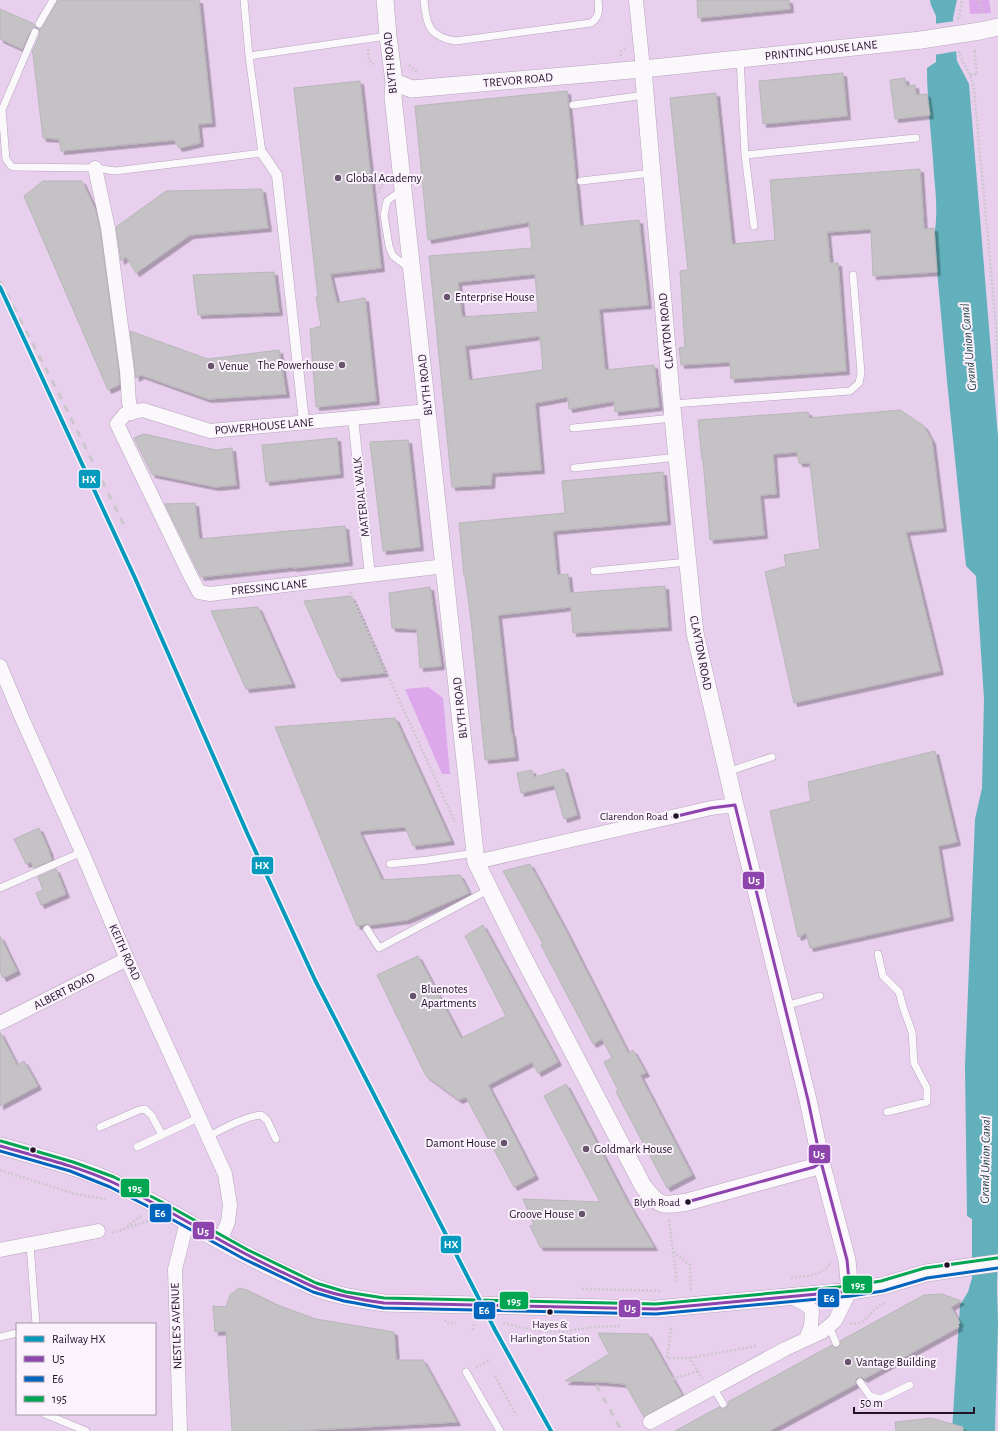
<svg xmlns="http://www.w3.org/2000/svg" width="998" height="1431" font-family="'Alegreya Sans',sans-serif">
<defs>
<filter id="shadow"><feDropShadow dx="3.5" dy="3.5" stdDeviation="0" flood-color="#0004"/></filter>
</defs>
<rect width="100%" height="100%" fill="#e7cfed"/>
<path fill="#dda7eb" d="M969,0H989L991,13L970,14Z
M428,687L443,698L450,774H442L405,689Z"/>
<path fill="#62b0bc" d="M930,0H957L953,18L957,61L969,84L998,437V1249L997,1288L998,1324L995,1431H952L960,1305L968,1292L972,1278V1219L967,1216L965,1066L975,819L982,788L984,699L976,576L966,566L947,381L934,237C938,214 936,197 934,175C932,140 927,104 927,68L936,62V16L931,5Z"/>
<path fill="#e7cfed" d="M955,21L958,51L934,55V24Z"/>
<path fill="#c4c2c5" stroke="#b8b6b9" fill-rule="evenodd" filter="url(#shadow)" d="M58,0H199L212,123L198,124L200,143L179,148L174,140L61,151L59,139L43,138L33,54L32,53L40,34L39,29L42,28Z
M697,0H789L790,9L698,18Z
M0,9L34,24L35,27L31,30L22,49L0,39Z
M843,73L847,116L763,124L759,81Z
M905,78L906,86L915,85L916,95L927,94L930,115L895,119L890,80Z
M360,81L381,268L330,274L337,303L365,298L376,401L316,407L310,329L321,326L316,297H318L294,88Z
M567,91L580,226L639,220L648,305L599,309L605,370L654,365L659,407L615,412L614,401L569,409L568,397L535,403L541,470L492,473L491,485L452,487L429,256L532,248L529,222L428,240L415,106ZM535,274L538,312L462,317L458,282ZM540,336L543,370L469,380L465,346Z
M716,93L732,244L775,240L770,180L920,169L924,229L934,228L937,272L873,276L871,229L827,232L830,263H838L846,371L731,379L730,362L681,365L679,348L685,347L680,271L688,270L670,98Z
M43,181H82L95,209L100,229L119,372V385L108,390L24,196Z
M262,189L268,228L190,235L136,273L126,257L121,261L116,227L166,191Z
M274,272L279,312L198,315L193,275Z
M130,331L208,359L279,350L286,394L208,399L141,375L136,378Z
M900,410L924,426L932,441L943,528L906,532L940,671L794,703L765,572L786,566L784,555L820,549L810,463H799L797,452L773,454L776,494L760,495L764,535L710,540L703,460H702L698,420L808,412L809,418Z
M144,434L216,450L232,448L236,485L215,487L152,474L134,438Z
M337,438L340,474L266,482L262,445Z
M408,440L420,547L383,551L370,442Z
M663,472L667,521L553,531L557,575L568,574L570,593L665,586L668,627L573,633L571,607L498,615L511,733H512L515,757L485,760L471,620L465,576H464L459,523L565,513L562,481Z
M195,503L199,539L345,526L349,562L293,568V567L201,577L165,504Z
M430,587L441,666L420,668L417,629L392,628L389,593Z
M351,596L361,618L385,673L338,678L304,601Z
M258,607L292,684L246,689L211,611Z
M395,718L451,841L413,846L405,827L359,831L382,880L460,875L469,893L407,920L370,925L366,924L357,926L275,727Z
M935,751L957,842L938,846L950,917L810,948L806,933L798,937L770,811L811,801L808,782Z
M564,769L577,815L564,819L554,785L521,793L517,773L532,770L534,777Z
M39,828L50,853H49L52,860L34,868L31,862L26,864L14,839Z
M530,864L565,929L628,1053L633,1050L646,1073L640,1075L692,1175L667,1188L616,1092L618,1090L604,1062L612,1058L602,1039L593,1044L541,945L543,944L503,871Z
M56,869L66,894L41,905L36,893L43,890L38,877Z
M483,925L558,1062L538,1073L532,1062L488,1085L535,1176L514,1187L466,1097L459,1100L426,1076L377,975L418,956L461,1038L506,1016L465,936Z
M0,936L17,971L3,978L0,971Z
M0,1032L17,1065L24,1061L38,1086L0,1106Z
M566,1084L626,1199L654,1247H540L530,1226L534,1225L523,1199L600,1202L544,1096Z
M239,1288L247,1290L280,1306L316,1319L394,1332L396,1360H423L457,1422L290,1431H232L226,1331L215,1332L213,1306L226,1307L230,1295Z
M942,1294L961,1301L951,1307L960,1323L958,1324L959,1327L864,1379L862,1377L857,1378L855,1380L856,1384L769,1431H675L719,1407L721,1408H725L728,1406V1402L832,1345L835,1348L838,1347L841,1344L840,1341L924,1295Z
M598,1333L648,1334L682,1395L644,1417L625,1384L603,1382L565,1381L609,1354Z
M931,1418L963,1427V1431H896L895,1422Z"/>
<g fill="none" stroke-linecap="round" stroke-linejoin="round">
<g stroke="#b6a4ba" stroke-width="8">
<path id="service" d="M244,0L249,56L387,36
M424,0C426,25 429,37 456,41L591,23C600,17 599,9 598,0
M39,24L53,0
M35,32L2,110L6,159L11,166L14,167L95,168L115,171L262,153L249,56
M740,58L745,155L754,226
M573,105L645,95
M745,155L916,138
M581,181L652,173
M402,190L387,201L384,215L389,246L393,256L409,268
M673,404L850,391L859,383L861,373L853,275
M573,428L673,418
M574,468L678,457
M594,571L688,562
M727,772L772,757
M390,864L428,860L475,853
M0,888L82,852
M367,929L379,948L490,889
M878,954L883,976L899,992L903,1007L912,1032L914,1063L927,1088V1102L887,1112
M785,1006L820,996
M100,1127L139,1110L145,1109L152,1116L162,1135
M209,1136C225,1128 243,1117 261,1115L267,1120L276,1139
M137,1147L200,1117
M30,1245L36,1324
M829,1326L836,1343
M0,1337L17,1333
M466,1372L500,1431
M860,1382L870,1396L881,1399L910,1385
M713,1387L723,1404
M45,1414L86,1431"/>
</g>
<g stroke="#b6a4ba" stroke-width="11">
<path id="pedestrian" d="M262,153L277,175L304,422
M353,418L370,576"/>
</g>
<g stroke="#b6a4ba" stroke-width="15">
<path id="minor" d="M636,0L643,69
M95,168L108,228L127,371L129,403L132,413
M428,411L210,431L143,410L125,414L117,424L190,575L199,592L210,594L445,566
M0,666L21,716L82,852L127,959L225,1174L230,1205L228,1222L220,1241
M476,862L711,808L735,805
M0,1023L127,959
M0,1250L98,1231
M792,1297L807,1305L812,1311L811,1326L806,1339
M650,1422L785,1349L822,1332L835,1321L850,1291
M180,1431L175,1269L187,1222"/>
</g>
<g stroke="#b6a4ba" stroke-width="18">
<path id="tertiary" d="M385,0L388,36L394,82L393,97L476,862L521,953L643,1186C659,1207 662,1206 687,1202L814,1167L821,1162
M980,31L998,27
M643,69L673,418L695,633L735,805L808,1100L821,1162L847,1260L850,1291
M394,82L412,89L643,69L921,40
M0,1146C38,1157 77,1166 112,1182C174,1211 229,1250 292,1277C302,1281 312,1287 322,1290C342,1297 364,1300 384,1303L656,1309L850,1291L882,1286L926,1273L998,1263"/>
</g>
<path stroke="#cec6cf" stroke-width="2.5" stroke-dasharray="2 2" stroke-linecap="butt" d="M979,0L983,15
M958,19L961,9L962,0
M368,49L369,60L373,63L374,67
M959,51V54L970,75L974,89L996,325L998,382
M621,56V51L627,48
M409,65L417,72
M970,75L977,74L974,50H976
M379,193L380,187L385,182
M350,592L455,822
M0,1170L75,1194L107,1199
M669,1220L677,1281
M127,1227L142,1215
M112,1233L151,1220
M673,1252L690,1265L691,1291
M791,1278C806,1276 823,1276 831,1262
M582,1289L661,1291
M445,1320L447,1323H456
M503,1323L537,1331L562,1332L593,1327L621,1326
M850,1323C862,1326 867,1318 874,1310C877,1307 881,1305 885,1303
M671,1328L667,1358H690L702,1379
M473,1330L474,1323
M691,1358L757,1346
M476,1367L490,1360
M495,1376L516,1415
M673,1379L698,1371"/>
<use href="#service" stroke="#fbf8fc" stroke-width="7"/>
<use href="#pedestrian" stroke="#fbf8fc" stroke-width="10"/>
<use href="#minor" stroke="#fbf8fc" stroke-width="14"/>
<use href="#tertiary" stroke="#fbf8fc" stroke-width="17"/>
<path stroke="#cdc6ce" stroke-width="3" stroke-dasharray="7 7" stroke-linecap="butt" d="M0,281L59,394L126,529
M596,1385L622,1431"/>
<g stroke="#b6a4ba" stroke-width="18" stroke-linecap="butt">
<path id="tertiary-bridge" d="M921,40L980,31"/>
</g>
<use href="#tertiary-bridge" stroke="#fbf8fc" stroke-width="17"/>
<g stroke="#fbf2fd" stroke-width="6">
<path id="bus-1" d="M673,817L711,808L735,805L808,1100L821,1162L847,1260L850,1291
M0,1146C38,1157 77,1166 112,1182C172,1210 226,1247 286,1274C297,1279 308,1285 319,1289C340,1296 362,1300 384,1303L656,1309L850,1291
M687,1202L814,1167L821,1162"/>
</g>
<g stroke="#fbf2fd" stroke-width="6">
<path id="bus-2" d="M0,1151L70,1171L110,1187L155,1210L244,1259L313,1292L344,1301L383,1308L656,1314L851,1296L883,1291L927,1278L998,1268"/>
</g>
<g stroke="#fbf2fd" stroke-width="6">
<path id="bus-3" d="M1,1141L73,1162L114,1177L160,1201L248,1250L316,1283L346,1292L384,1298L656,1304L849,1286L881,1281L925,1268L997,1258"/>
</g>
<use href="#bus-1" stroke="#8e44ad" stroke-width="3"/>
<use href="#bus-2" stroke="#0065bd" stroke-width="3"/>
<use href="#bus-3" stroke="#00a651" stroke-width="3"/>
<g stroke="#fbf2fd" stroke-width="7">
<path id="rail-1" d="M0,287L135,578L248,835L315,980L495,1330L551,1431"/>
</g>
<use href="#rail-1" stroke="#039abd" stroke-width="4"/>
</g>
<g fill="#67546c" stroke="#fbf2fd" stroke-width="1.5">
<circle cx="338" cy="178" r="4"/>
<circle cx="447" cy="297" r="4"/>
<circle cx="342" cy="365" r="4"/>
<circle cx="211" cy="366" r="4"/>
<circle cx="413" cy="996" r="4"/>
<circle cx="504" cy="1143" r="4"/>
<circle cx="586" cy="1149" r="4"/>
<circle cx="582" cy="1214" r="4"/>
<circle cx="848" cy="1362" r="4"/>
</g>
<g fill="#221226" stroke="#fbf2fd" stroke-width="1.5">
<circle cx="676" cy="816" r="3.5"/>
<circle cx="33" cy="1150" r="3.5"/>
<circle cx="688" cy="1202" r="3.5"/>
<circle cx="947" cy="1265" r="3.5"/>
<circle cx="550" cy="1312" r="3.5"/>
</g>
<g text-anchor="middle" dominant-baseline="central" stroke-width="4" stroke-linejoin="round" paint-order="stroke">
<g font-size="11" fill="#221226" stroke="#fbf2fd" text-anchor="end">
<text x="668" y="816">Clarendon Road</text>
<text x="680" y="1202">Blyth Road</text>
<text x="550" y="1324" text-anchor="middle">Hayes &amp;<tspan x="550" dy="14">Harlington Station</tspan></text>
</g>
<g font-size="12" fill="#221226" stroke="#fbf2fd">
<text transform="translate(821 50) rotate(-6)">PRINTING HOUSE LANE</text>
<text transform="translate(390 63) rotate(-95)">BLYTH ROAD</text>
<text transform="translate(518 80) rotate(-5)">TREVOR ROAD</text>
<text transform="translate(666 331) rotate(-95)">CLAYTON ROAD</text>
<text transform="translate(425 385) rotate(-96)">BLYTH ROAD</text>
<text transform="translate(264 426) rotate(-5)">POWERHOUSE LANE</text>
<text transform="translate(361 497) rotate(-96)">MATERIAL WALK</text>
<text transform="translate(269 587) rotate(-6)">PRESSING LANE</text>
<text transform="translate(701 653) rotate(79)">CLAYTON ROAD</text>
<text transform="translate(460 708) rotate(-96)">BLYTH ROAD</text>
<text transform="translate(125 952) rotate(66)">KEITH ROAD</text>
<text transform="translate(64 991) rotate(-27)">ALBERT ROAD</text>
<text transform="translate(176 1326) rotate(-92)">NESTLE'S AVENUE</text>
</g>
<g font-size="12" fill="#221226" stroke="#fbf2fd" text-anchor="start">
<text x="346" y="178">Global Academy</text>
<text x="455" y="297">Enterprise House</text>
<text x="334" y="365" text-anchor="end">The Powerhouse</text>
<text x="219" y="366">Venue</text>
<text x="421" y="989">Bluenotes<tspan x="421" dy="14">Apartments</tspan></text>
<text x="496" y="1143" text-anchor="end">Damont House</text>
<text x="594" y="1149">Goldmark House</text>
<text x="574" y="1214" text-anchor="end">Groove House</text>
<text x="856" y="1362">Vantage Building</text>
</g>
<g font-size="13" font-style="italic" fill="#27494a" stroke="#fbf2fd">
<text transform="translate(969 347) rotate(-95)">Grand Union Canal</text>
<text transform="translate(986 1160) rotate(-89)">Grand Union Canal</text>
</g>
</g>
<g stroke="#fbf2fd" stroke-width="1.5">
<rect x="78" y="469" width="23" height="20" rx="4" fill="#039abd"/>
<rect x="251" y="856" width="23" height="19" rx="4" fill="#039abd"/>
<rect x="742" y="871" width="23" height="19" rx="4" fill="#8e44ad"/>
<rect x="808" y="1144" width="23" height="20" rx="4" fill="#8e44ad"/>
<rect x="120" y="1178" width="30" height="20" rx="4" fill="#00a651"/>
<rect x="149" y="1203" width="23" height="20" rx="4" fill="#0065bd"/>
<rect x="192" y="1221" width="23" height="19" rx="4" fill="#8e44ad"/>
<rect x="440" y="1235" width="22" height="19" rx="4" fill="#039abd"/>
<rect x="842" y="1275" width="31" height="19" rx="4" fill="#00a651"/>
<rect x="817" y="1288" width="23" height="20" rx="4" fill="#0065bd"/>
<rect x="499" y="1291" width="30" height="19" rx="4" fill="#00a651"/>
<rect x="618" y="1299" width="23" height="19" rx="4" fill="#8e44ad"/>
<rect x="473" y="1301" width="23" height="19" rx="4" fill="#0065bd"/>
</g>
<g font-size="11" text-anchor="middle" font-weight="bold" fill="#fff">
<text x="89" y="483">HX</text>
<text x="262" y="869">HX</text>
<text x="754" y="884">U5</text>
<text x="819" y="1158">U5</text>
<text x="135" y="1192">195</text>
<text x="160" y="1217">E6</text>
<text x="203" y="1235">U5</text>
<text x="451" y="1248">HX</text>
<text x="858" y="1289">195</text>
<text x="829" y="1302">E6</text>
<text x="514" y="1305">195</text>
<text x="630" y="1312">U5</text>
<text x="484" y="1314">E6</text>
</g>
<rect x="16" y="1323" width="140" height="92" fill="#fbf2fd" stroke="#a498a7"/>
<rect x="24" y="1336" width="20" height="6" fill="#039abd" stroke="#a498a7"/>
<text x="52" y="1343" font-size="12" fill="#221226">Railway HX</text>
<rect x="24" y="1356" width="20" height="6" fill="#8e44ad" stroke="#a498a7"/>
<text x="52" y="1363" font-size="12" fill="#221226">U5</text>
<rect x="24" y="1376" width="20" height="6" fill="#0065bd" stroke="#a498a7"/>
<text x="52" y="1383" font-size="12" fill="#221226">E6</text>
<rect x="24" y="1396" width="20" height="6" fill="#00a651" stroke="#a498a7"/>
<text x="52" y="1403" font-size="12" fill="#221226">195</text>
<path d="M854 1407v6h120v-6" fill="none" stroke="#221226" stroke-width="2"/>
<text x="860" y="1407" font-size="12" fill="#221226" stroke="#fbf2fd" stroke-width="3" paint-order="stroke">50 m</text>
</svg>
